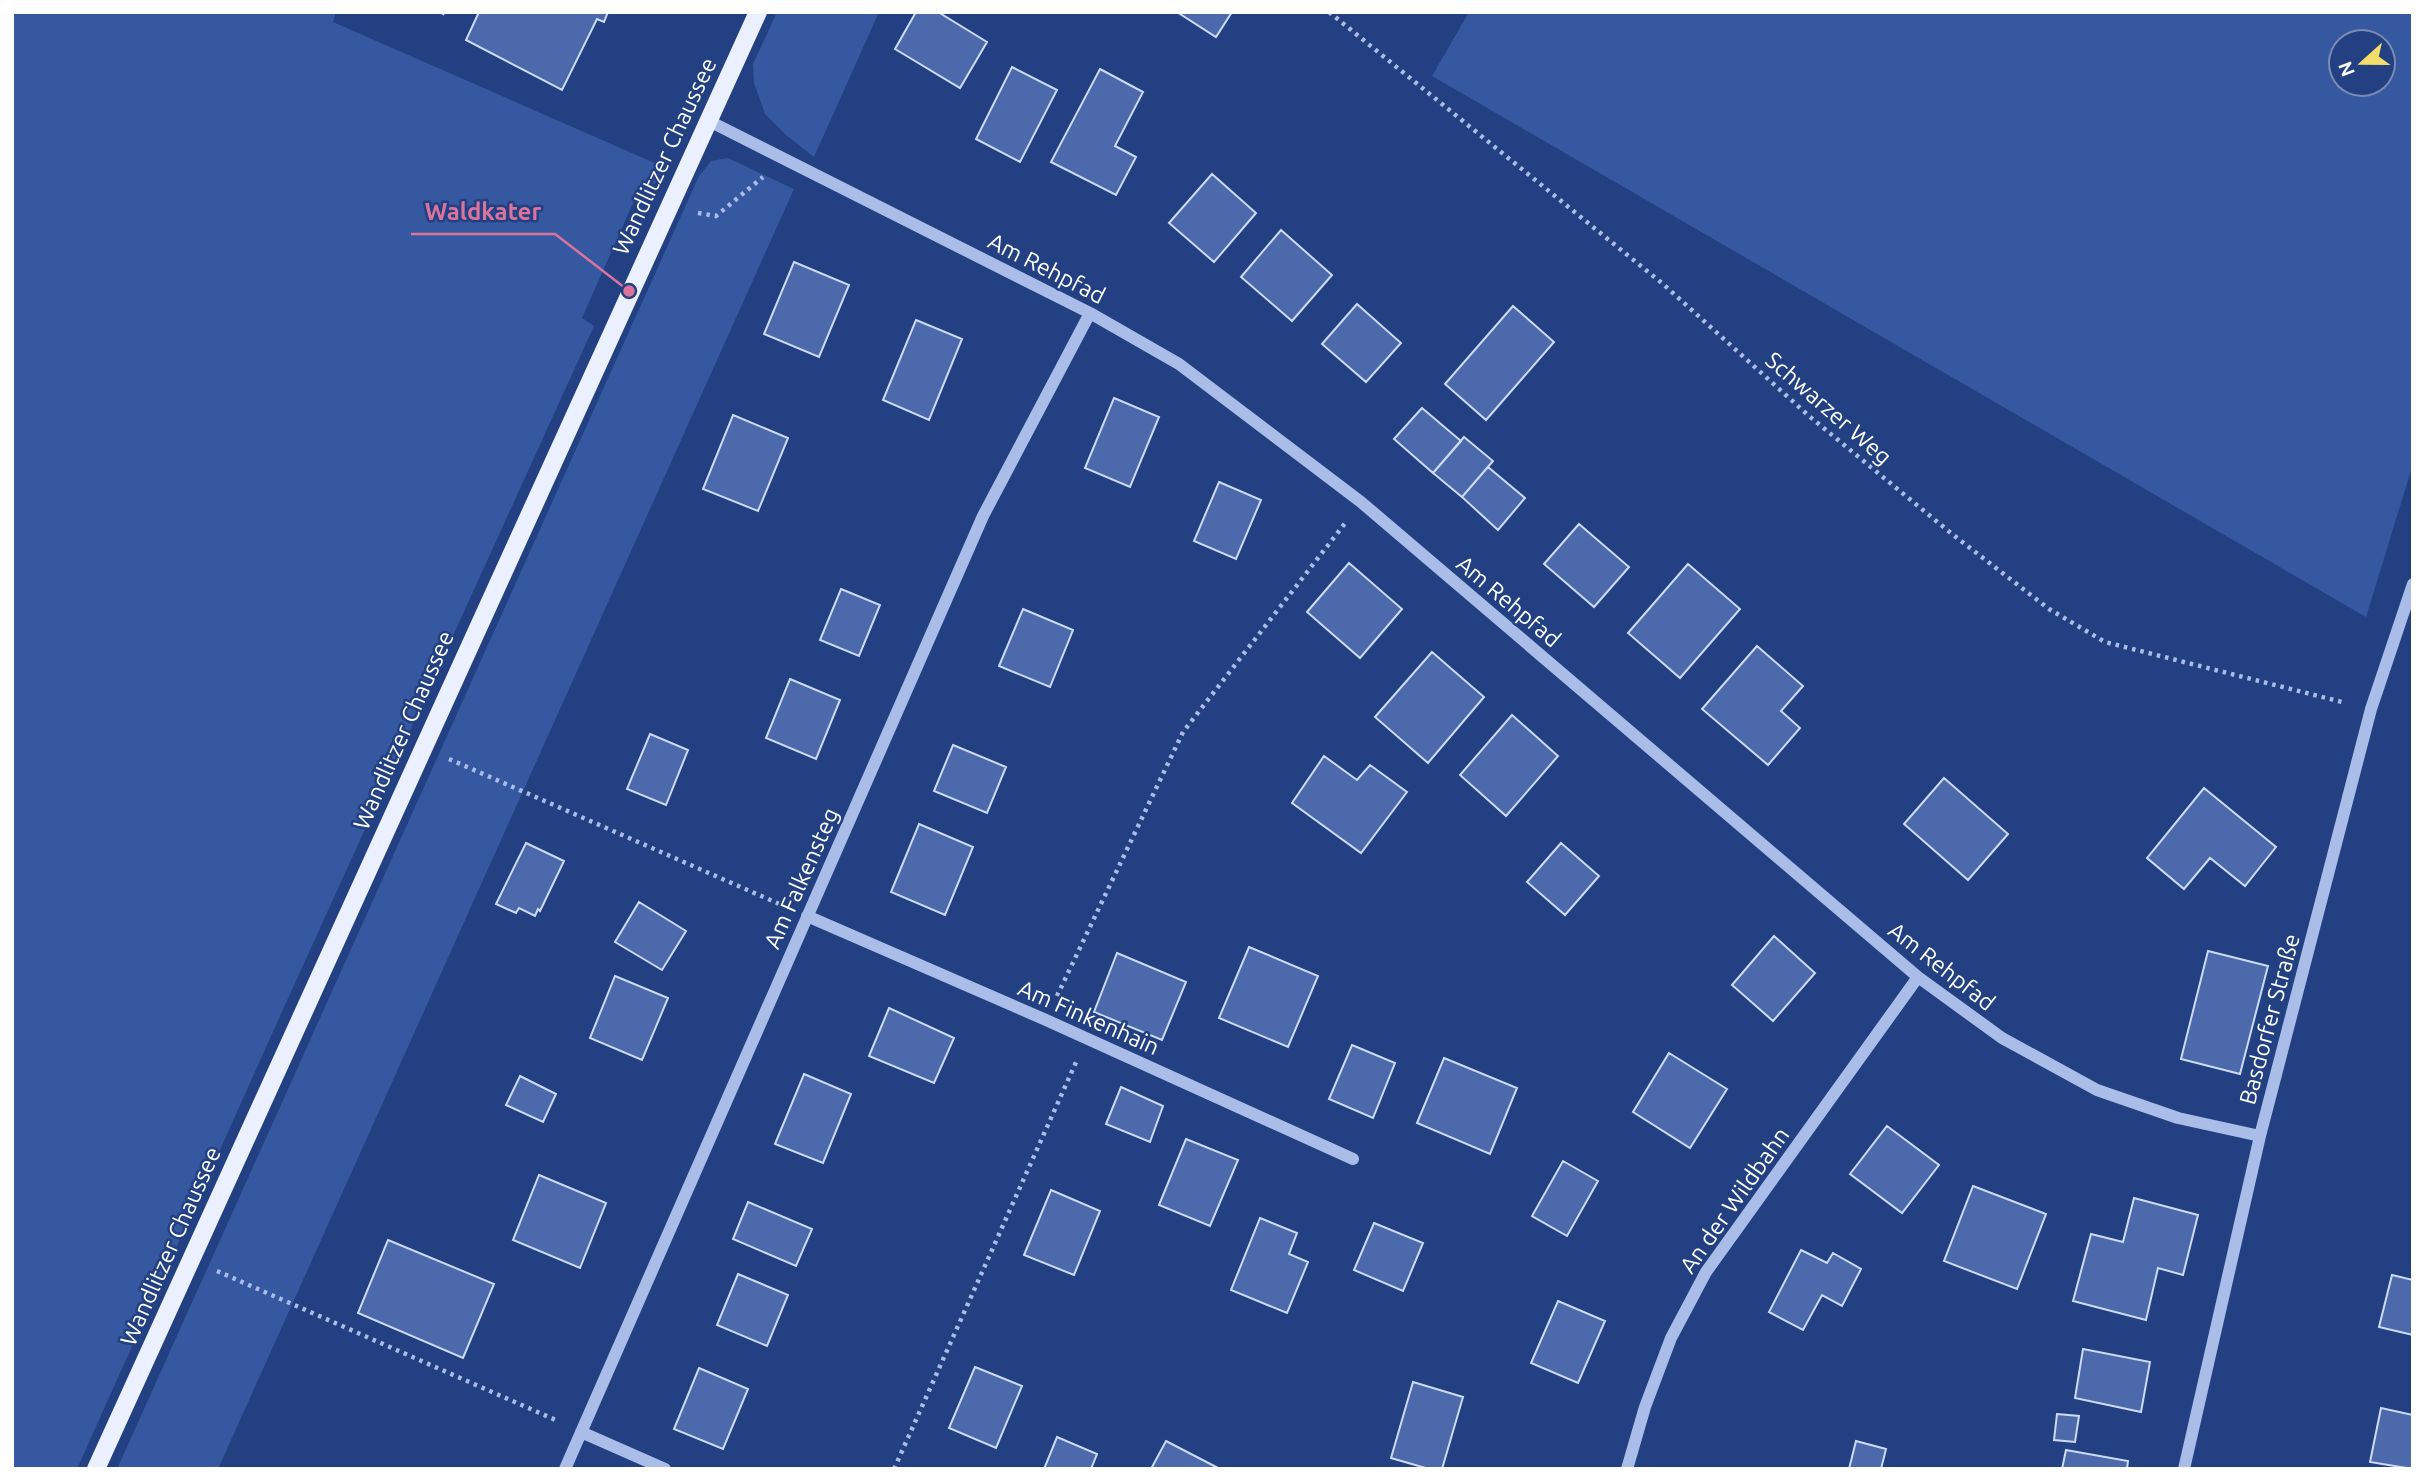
<svg xmlns="http://www.w3.org/2000/svg" width="2425" height="1481" font-family="Ubuntu,sans-serif">
<rect width="100%" height="100%" fill="#224082"/>
<path fill="#3658a0" fill-rule="evenodd" d="M12,12H336L333,22L666,168L658,183L641,185L582,318L594,326L280,1016L77,1469H12Z
M777,12H879L814,157L786,135L765,114L754,83L753,64Z
M1469,12H2413V464L2366,617L1432,76ZM2341,42H2383V84H2341Z
M728,158L794,189L218,1469H117L699,176L711,161Z"/>
<path fill="#4b69ab" stroke="#ccdaf6" stroke-width="2" d="M479,12H608L604,22L597,19L562,90L466,40Z
M916,12H938L987,42L960,88L895,49Z
M1177,12H1232L1216,37Z
M1012,67L1057,90L1020,162L976,139Z
M1100,69L1143,92L1115,146L1136,157L1116,195L1051,162Z
M1212,174L1256,213L1214,262L1169,223Z
M1281,230L1332,275L1292,321L1241,277Z
M794,262L849,285L819,357L764,334Z
M1357,304L1401,343L1366,382L1322,344Z
M1513,306L1554,342L1486,420L1445,384Z
M916,320L962,339L929,420L883,400Z
M1114,398L1159,417L1130,487L1085,468Z
M1422,408L1461,441L1433,473L1394,439Z
M733,415L788,438L758,511L703,489Z
M1464,437L1493,461L1462,497L1433,473Z
M1488,467L1525,498L1498,530L1462,497Z
M1219,482L1261,500L1236,559L1194,541Z
M1579,524L1629,567L1594,607L1544,564Z
M1349,563L1402,609L1360,658L1307,612Z
M1688,564L1740,609L1680,678L1628,633Z
M841,589L880,605L859,656L820,640Z
M1023,609L1073,630L1050,687L999,666Z
M1757,646L1803,686L1781,711L1800,728L1768,765L1702,709Z
M1432,652L1484,697L1428,763L1375,717Z
M790,679L840,700L816,759L766,738Z
M1512,715L1558,756L1506,816L1460,775Z
M650,734L688,750L666,805L627,789Z
M953,745L1006,767L987,813L934,791Z
M1324,756L1357,780L1370,765L1407,792L1361,853L1292,803Z
M1944,778L2008,834L1968,880L1904,824Z
M2204,788L2276,847L2245,886L2210,858L2184,889L2147,858Z
M919,824L973,847L945,915L891,892Z
M526,843L564,861L540,911L538,909L535,916L519,908L516,913L496,904Z
M1561,843L1599,876L1565,915L1527,882Z
M639,902L686,931L662,970L615,942Z
M1774,936L1815,973L1773,1021L1732,985Z
M1249,947L1318,976L1288,1047L1219,1018Z
M2208,951L2268,966L2240,1074L2181,1059Z
M1117,953L1186,982L1162,1040L1094,1012Z
M615,976L668,998L642,1060L590,1038Z
M889,1008L954,1038L934,1083L869,1056Z
M1352,1045L1395,1063L1373,1118L1329,1099Z
M1669,1053L1727,1089L1690,1148L1633,1112Z
M1444,1058L1517,1088L1490,1154L1417,1123Z
M804,1074L851,1094L823,1163L775,1144Z
M520,1076L556,1094L543,1122L506,1105Z
M1121,1087L1163,1106L1150,1142L1106,1124Z
M1887,1126L1939,1165L1902,1213L1850,1174Z
M1186,1139L1238,1160L1210,1226L1159,1205Z
M1563,1161L1598,1181L1567,1236L1532,1216Z
M539,1175L606,1203L580,1268L513,1240Z
M1973,1186L2046,1214L2017,1289L1944,1261Z
M1051,1190L1100,1211L1074,1275L1024,1255Z
M2134,1198L2198,1215L2183,1275L2158,1268L2146,1320L2073,1301L2091,1234L2123,1242Z
M748,1202L812,1229L796,1266L733,1239Z
M1260,1218L1297,1233L1289,1254L1308,1262L1287,1313L1231,1290Z
M1374,1223L1423,1243L1403,1291L1354,1270Z
M388,1240L494,1284L463,1358L358,1313Z
M1801,1250L1827,1263L1833,1253L1861,1269L1842,1306L1822,1295L1803,1330L1769,1312Z
M738,1274L788,1295L767,1346L717,1325Z
M2392,1275L2413,1280V1335L2379,1327Z
M1558,1301L1605,1321L1578,1383L1531,1363Z
M2083,1349L2150,1362L2141,1412L2075,1398Z
M975,1367L1022,1386L996,1448L949,1428Z
M699,1368L748,1389L723,1449L674,1429Z
M1413,1382L1463,1397L1442,1469H1429L1391,1458Z
M2381,1408L2413,1415V1469L2370,1462Z
M2057,1414L2079,1416L2075,1442L2054,1440Z
M1057,1437L1097,1454L1091,1469H1044Z
M1166,1441L1220,1469H1151Z
M1856,1441L1886,1449L1881,1469H1849Z
M2066,1450L2128,1461L2127,1469H2062Z"/>
<g fill="none" stroke-linecap="round" stroke-linejoin="round">
<path stroke="#a9bde8" stroke-width="4.5" stroke-dasharray="3.5 5" stroke-linecap="butt" d="M442,12L447,15
M1329,12L1663,284L1809,416L1952,534L2049,609L2105,642L2346,703
M698,213L716,216L763,177
M449,759L784,906
M1057,996L1183,732L1346,522
M217,1271L558,1421
M894,1469L1077,1060"/>
<path stroke="#a9bde8" stroke-width="12" d="M707,120L1090,313L1179,364L1361,502L1918,977L2002,1038L2097,1090L2178,1118L2260,1136
M807,916L1046,1020L1353,1159
M581,1432L665,1469
M565,1469L983,516L1090,313
M1627,1469L1645,1407L1671,1338L1706,1272L1918,977
M2184,1469L2260,1136L2371,709L2413,584"/>
<path stroke="#ebf0fe" stroke-width="18" d="M96,1469L758,12"/>
</g>
<g text-anchor="middle" dominant-baseline="central" stroke-width="5" stroke-linejoin="round" paint-order="stroke">
<g font-size="23" fill="#fff" stroke="#224082">
<text transform="translate(664 156) rotate(-65)">Wandlitzer Chaussee</text>
<text transform="translate(1047 268) rotate(27)">Am Rehpfad</text>
<text transform="translate(1829 408) rotate(41)">Schwarzer Weg</text>
<text transform="translate(1509 601) rotate(40)">Am Rehpfad</text>
<text transform="translate(403 730) rotate(-66)">Wandlitzer Chaussee</text>
<text transform="translate(801 878) rotate(-66)">Am Falkensteg</text>
<text transform="translate(1942 966) rotate(38)">Am Rehpfad</text>
<text transform="translate(1089 1017) rotate(24)">Am Finkenhain</text>
<text transform="translate(2269 1019) rotate(-75)">Basdorfer Straße</text>
<text transform="translate(1734 1200) rotate(-55)">An der Wildbahn</text>
<text transform="translate(170 1246) rotate(-66)">Wandlitzer Chaussee</text>
</g>
</g>
<path fill="none" stroke="#da749d" stroke-width="2.5" d="M629 291L555 234H411"/>
<circle fill="#da749d" stroke="#224082" stroke-width="2.5" cx="629" cy="291" r="7"/>
<g font-size="24" text-anchor="middle" font-weight="bold" fill="#da749d" stroke="#224082" stroke-width="5" stroke-linejoin="round" paint-order="stroke">
<text x="483" y="220">Waldkater</text>
</g>
<rect width="2425" height="1481" fill="none" stroke="#ffffff" stroke-width="28"/>
<g transform="translate(2362 63) rotate(249)"><circle r="33" fill="#224082" stroke="#7a8cb4" stroke-width="2"/>
<path d="M0-5L12 26L0 18L-12 26Z" fill="#f4dd6b"/>
<text y="-10" font-size="19" font-weight="bold" text-anchor="middle" fill="#ffffff">N</text>
</g>
</svg>
